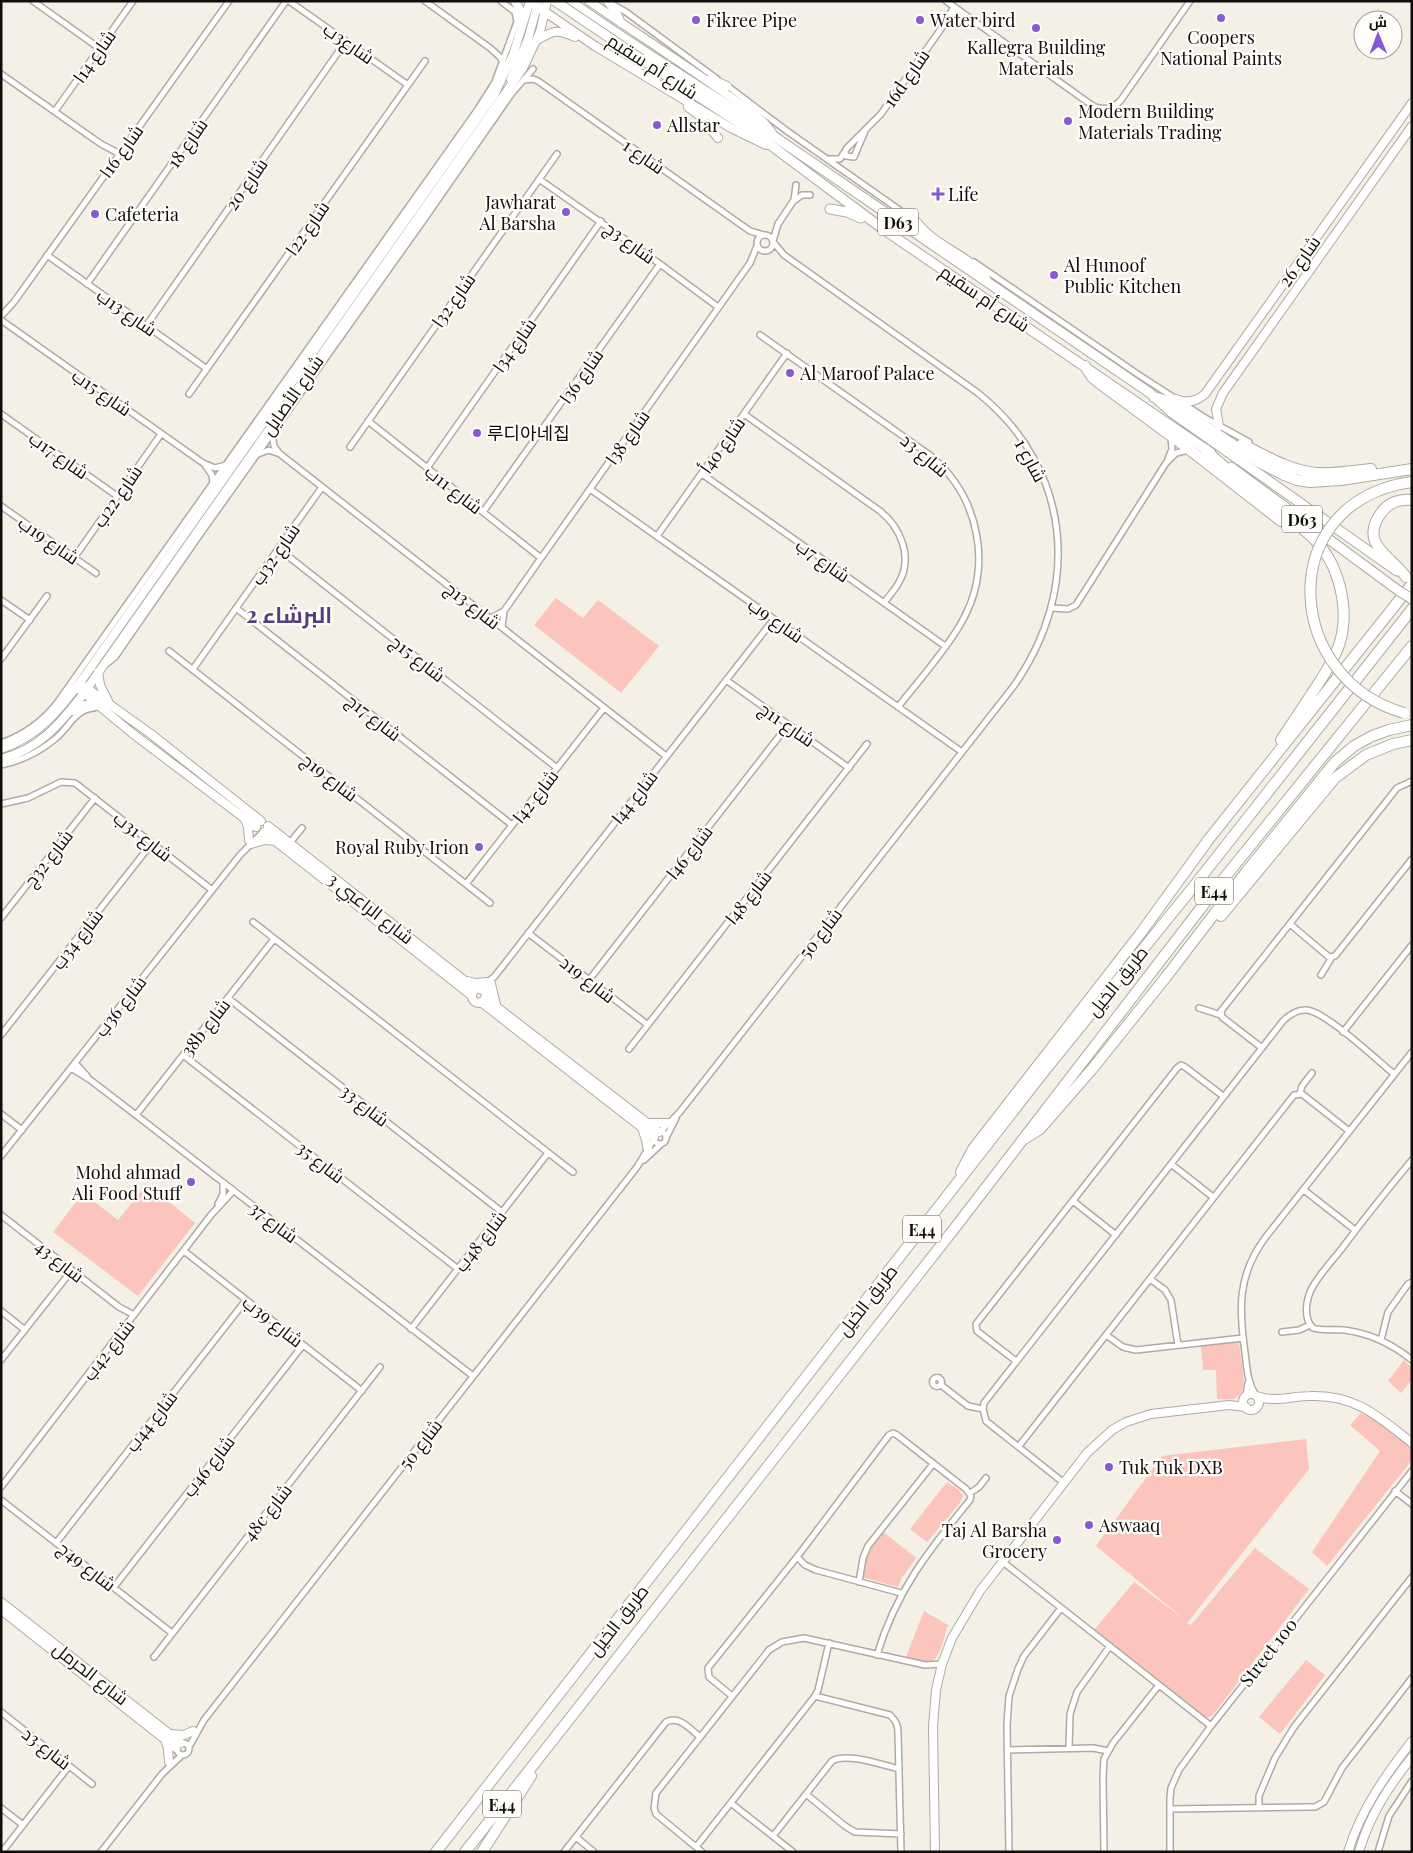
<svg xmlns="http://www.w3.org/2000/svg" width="1413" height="1853" font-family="'Playfair Display',Cairo,'Noto Sans KR',serif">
<rect width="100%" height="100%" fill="#f4f0e6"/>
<path fill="#fbc4bd" d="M556,598L583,618L598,600L659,646L621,693L534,625Z
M147,1184L195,1223L138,1296L53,1232L83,1193L118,1220Z
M1235,1341L1239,1343C1240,1357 1251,1394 1234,1399C1229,1400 1222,1399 1217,1399L1216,1370H1203L1201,1345Z
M1404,1360L1412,1368V1380L1401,1393L1388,1381Z
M1361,1413L1384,1425L1412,1447V1460L1327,1566L1312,1552L1380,1451L1350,1425Z
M1306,1439L1309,1469L1187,1623L1191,1625L1255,1548L1309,1589L1213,1715L1209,1717H1204L1094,1630L1134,1582L1184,1619L1096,1546L1162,1456Z
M947,1482L959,1490L963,1496L960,1503L927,1542L910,1529Z
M882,1531L916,1558L901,1579L898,1587L862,1577C866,1555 868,1549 882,1531Z
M924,1611L948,1625C945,1633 940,1660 931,1661C923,1662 913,1658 906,1657Z
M1306,1660L1325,1675L1280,1734L1259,1717Z"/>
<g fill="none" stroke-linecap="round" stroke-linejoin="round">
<g stroke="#afaba3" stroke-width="8">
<path id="street" d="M33,1L99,48
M289,1L408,85
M425,1L490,48L500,57L503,63
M946,1L1093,106C1104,111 1113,109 1121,100L1190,1
M610,3L626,12L717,79
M943,26L950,20L958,10
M1,74L101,144L120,154
M524,80L533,79L538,81L750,231L764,235
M726,85L787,131L918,223
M55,111L133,1
M845,152L846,156L854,157L865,131
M829,159H840L847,148L881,114L943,26L954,7
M539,179L660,264L718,307
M795,200L802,195H810
M757 243a8 8 0 1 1 16 0a8 8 0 1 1-16 0Z
M773,241L778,224L794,200L796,185
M47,255L207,369
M974,262L1139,375L1207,419L1249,442
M87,284L286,1
M1,316L14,302L229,1
M1,320L203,463L215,468L226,465
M146,326L346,41
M760,335L931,456C980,498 994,568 960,625C943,654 919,680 898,707
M189,394L425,61
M1,414L117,496
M744,414L880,511C901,528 914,558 898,584C894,591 888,597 884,603
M368,421L541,558
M272,434L274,446L279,453
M350,447L557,154
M258,454L269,450L280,454L666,756
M1168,459L1172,449L1171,438
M205,465L212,475L213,484
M427,468L601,221
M702,474L945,646
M590,489L962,752
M1,506L96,573
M483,512L660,264
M657,536L787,353
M279,549L557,768
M74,558L161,434
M1,600L30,620
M236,608L512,825
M1052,608L1068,609L1076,605L1166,463L1176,453L1189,450
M489,619L504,611L541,558L750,263L757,246
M502,627L504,611
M169,651L490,903
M1,659L47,596
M105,665L115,657L196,540L423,221L512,93L533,69
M193,669L322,487
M726,680L849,768
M1,743C24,735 42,722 57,703L478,109L495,82L517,22L515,12L501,1
M1,765C21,761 39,752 55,739C68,729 75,709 94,708
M1,804L28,798L61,782L75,783L212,890
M289,844L302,828
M466,884L604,708
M1,918L95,798
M253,922L573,1172
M1290,924L1329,957L1335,956L1412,859
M528,933L648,1025
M1321,975L1332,957
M589,980L788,725
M480,989L495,976L774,619
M485,994L491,983
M228,998L502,1212
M1199,1008L1221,1015
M1343,1032L1412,945
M1,1035L152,843
M1262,1048L1222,1017L1221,1011L1397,788L1412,781
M629,1049L867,744
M183,1055L458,1269
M75,1063L87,1076
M71,1068L89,1079L136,1115L473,1376
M1300,1093L1302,1086L1312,1073
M1,1114L22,1130
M136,1115L274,939
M654 1138a6 6 0 1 1 12 0a6 6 0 1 1-12 0Z
M660,1132L679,1113L1013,687C1082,590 1073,469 978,393L784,255L774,243
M666,1138L676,1118
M1,1156L240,855L263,832
M644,1160L661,1144
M1412,1160C1387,1190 1363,1220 1340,1251C1330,1263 1319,1275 1312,1288C1306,1299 1303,1319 1313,1328C1322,1331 1334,1329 1344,1330C1369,1333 1392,1344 1412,1360
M1171,1164L1213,1197
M1304,1190L1355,1230
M1073,1201L1116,1235
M218,1204L223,1194V1183
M1,1215L119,1307L134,1315
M184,1251L362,1391
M1150,1279L1165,1290L1171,1300L1178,1345
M1,1311L25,1330
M411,1329L548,1153
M1282,1332L1299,1330L1310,1325
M1106,1335L1123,1347L1136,1350L1243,1338
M1381,1340L1388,1312L1408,1284L1412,1282
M1,1360L72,1270
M1016,1361L977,1331L976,1324L1177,1068L1181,1065L1185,1067L1223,1096
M932.5 1382a4.5 4.5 0 1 1 9 0a4.5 4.5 0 1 1-9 0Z
M941,1385L968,1406L983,1409
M1255,1394C1247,1381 1247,1367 1245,1353C1239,1309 1237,1276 1265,1238L1412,1052
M1246,1395L1248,1383
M1019,1446L1294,1095L1302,1094L1349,1131
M1064,1483L986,1421L983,1409L984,1403L1283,1021C1290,1014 1297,1009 1307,1010C1326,1012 1377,1060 1394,1074
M1,1487L211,1215L233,1191
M1395,1491L1412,1504
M970,1493L979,1487L986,1478
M1,1500L172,1633
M56,1543L246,1300
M797,1557L805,1565L816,1570L901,1593
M1003,1562L1211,1726
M859,1582L863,1558L868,1546L933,1464
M114,1587L303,1345
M154,1657L380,1367
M732,1696L709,1677L708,1668L797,1557L889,1435L893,1433L897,1435L966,1489L971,1496L970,1500C929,1550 896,1591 877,1655
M815,1696L890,1715C896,1721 898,1725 898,1733L901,1852
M1,1712L92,1784
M177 1749a6 6 0 1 1 12 0a6 6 0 1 1-12 0Z
M189,1747L204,1720L637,1167L654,1139
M1069,1748L1070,1714L1077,1692L1110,1646
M1007,1750L1093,1748L1108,1751
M806,1794L845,1826L855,1832L901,1834
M732,1804L793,1852
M1259,1807V1796L1261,1791L1275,1758L1294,1727L1412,1577
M1,1808L23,1825
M1170,1809L1309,1807H1315L1324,1802L1342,1768L1412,1678
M773,1836L832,1761C846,1752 882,1765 899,1769
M576,1837L594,1852
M696,1847L815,1696L818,1690L829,1643
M2,1852L69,1766
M101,1852L162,1774L182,1755
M564,1852L666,1722C679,1715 690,1729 700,1737
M702,1852L656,1814L654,1808L656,1793L769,1650L782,1642L804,1638L925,1665L942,1664
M1009,1852L1007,1725L1009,1696L1018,1669L1024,1656L1061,1608
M1104,1852L1103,1777L1104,1759L1113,1743L1159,1685
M1170,1852V1798L1171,1788L1179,1770L1211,1726L1412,1471
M1378,1852L1389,1816L1412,1781"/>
</g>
<g stroke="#afaba3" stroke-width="10">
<path id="secondary" d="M515,1L520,10L523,22
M529,1L595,46L731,128L766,145
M589,1C634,32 681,62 726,94C743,106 763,117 774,136
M608,2L616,12L621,23
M536,41C553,30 557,29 575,37
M511,79L528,39L538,3
M711,79L727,86
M688,107L700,116L718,138
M1176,399C1187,404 1196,402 1205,394L1412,103
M1219,426L1216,409L1223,393L1412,126
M98,672L100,685L108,701
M84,686L151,734L261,821
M80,690L132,733L256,827
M72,711L85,705L99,706
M1,749C41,735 59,710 84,677L494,95L513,55L530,1
M1,759C40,749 61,723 84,693L523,68L540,32L547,1
M244,817L248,827L249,840
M268,826L475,989
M264,832L471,995
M251,844L265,840L276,841
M467,981L475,983L487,982
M491,984L496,1005
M472 996a7 7 0 1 1 14 0a7 7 0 1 1-14 0Z
M485,998L659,1132
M481,1002L654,1137
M648,1123H669
M642,1128L646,1140L648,1151
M1243 1402a8 8 0 1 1 16 0a8 8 0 1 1-16 0Z
M1257,1396C1273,1403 1293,1396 1310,1396C1355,1394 1379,1417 1412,1443
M1,1602L181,1743
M1,1610L176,1748
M171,1734L184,1735L193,1731
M165,1739L168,1749L169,1762
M935,1852L933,1726L936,1690L942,1664L952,1638L980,1591L1087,1453L1112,1430L1126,1422L1151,1414L1229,1405L1246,1407
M1348,1852C1361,1809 1385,1776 1412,1741
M1359,1852C1369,1816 1389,1786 1412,1757"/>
</g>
<g stroke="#afaba3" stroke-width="11">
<path id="primary" d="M570,1C637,49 708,91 775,137C900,222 1025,309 1150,393L1171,412L1397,571
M641,59L753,132L883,229L1211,453
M830,209L847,212L861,218
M917,223C935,247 969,255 986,279
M1231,467L1399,591"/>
</g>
<g stroke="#afaba3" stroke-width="12">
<path id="highway" d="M1085,366L1092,377L1099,383L1190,450L1281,521
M1154,397L1167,401L1259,462L1284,475L1297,480L1310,482L1341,480L1412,469
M1242,444C1266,456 1290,471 1317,473C1335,474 1353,471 1371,469
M1205,449C1237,482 1279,506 1313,538C1328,553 1335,568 1340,587C1351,632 1337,657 1312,693C1302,709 1291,725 1281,740
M1400,484L1412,482
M1406,577C1393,557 1358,545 1381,513C1388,503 1399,499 1412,500
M1221,916L1335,778L1366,755L1393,744L1412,740
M1024,1139L1040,1129L1093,1068L1166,977L1247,871L1335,762L1354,746L1372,736L1389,730L1412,725
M961,1172L973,1149L1140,934L1209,839L1412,584
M436,1852L1042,1074L1194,886L1412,609
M465,1852L954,1229L1221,882L1412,646
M482,1852L531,1776"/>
</g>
<use href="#street" stroke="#fff" stroke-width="5"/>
<use href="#secondary" stroke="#fff" stroke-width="8"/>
<use href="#primary" stroke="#fff" stroke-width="9"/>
<use href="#highway" stroke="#fff" stroke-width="10"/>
<g stroke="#afaba3" stroke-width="11" stroke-linecap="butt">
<path id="primary-bridge" d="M555,1L641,59
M1399,591L1412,599"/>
</g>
<g stroke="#afaba3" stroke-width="12" stroke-linecap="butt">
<path id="highway-bridge" d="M1400,484C1274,512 1286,679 1404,713"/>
</g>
<use href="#primary-bridge" stroke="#fff" stroke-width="9"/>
<use href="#highway-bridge" stroke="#fff" stroke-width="10"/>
</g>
<g fill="#8759d3" stroke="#fffdf9" stroke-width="2">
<circle cx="1221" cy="18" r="5"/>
<circle cx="696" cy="20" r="5"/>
<circle cx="920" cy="20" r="5"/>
<circle cx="1036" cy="28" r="5"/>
<circle cx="1068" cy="121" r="5"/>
<circle cx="657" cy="125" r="5"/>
<path d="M935.5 186.5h5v5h5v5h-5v5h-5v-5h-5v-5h5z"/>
<circle cx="566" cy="212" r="5"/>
<circle cx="95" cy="214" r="5"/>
<circle cx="1054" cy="275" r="5"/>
<circle cx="790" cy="373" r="5"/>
<circle cx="477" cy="433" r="5"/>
<circle cx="479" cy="847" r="5"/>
<circle cx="191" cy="1182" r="5"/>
<circle cx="1109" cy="1467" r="5"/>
<circle cx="1089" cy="1525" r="5"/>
<circle cx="1057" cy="1540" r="5"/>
</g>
<g text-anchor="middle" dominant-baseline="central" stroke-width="4.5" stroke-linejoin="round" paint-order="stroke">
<g fill="#fffdf9" stroke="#575652" stroke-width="1">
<rect x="878" y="208.5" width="40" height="27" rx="4"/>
<rect x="1282" y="505.5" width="40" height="27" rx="4"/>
<rect x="1195" y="877.5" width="38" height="27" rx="4"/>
<rect x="903" y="1215.5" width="38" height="27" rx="4"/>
<rect x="483" y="1790.5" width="38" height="27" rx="4"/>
</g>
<g font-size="16" font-weight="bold" fill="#0f0e0b">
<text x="898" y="222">D63</text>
<text x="1302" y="519">D63</text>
<text x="1214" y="891">E44</text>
<text x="922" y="1229">E44</text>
<text x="502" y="1804">E44</text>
</g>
<g font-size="18" fill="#0f0e0b" stroke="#fffdf9" text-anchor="start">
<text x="706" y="20">Fikree Pipe</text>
<text x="930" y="20">Water bird</text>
<text x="1221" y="37" text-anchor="middle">Coopers<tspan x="1221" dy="21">National Paints</tspan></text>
<text x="1036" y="47" text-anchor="middle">Kallegra Building<tspan x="1036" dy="21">Materials</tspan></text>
<text x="1078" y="111">Modern Building<tspan x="1078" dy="21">Materials Trading</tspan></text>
<text x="667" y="125">Allstar</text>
<text x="948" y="194">Life</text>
<text x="556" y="202" text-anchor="end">Jawharat<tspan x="556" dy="21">Al Barsha</tspan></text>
<text x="105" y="214">Cafeteria</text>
<text x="1064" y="265">Al Hunoof<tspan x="1064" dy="21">Public Kitchen</tspan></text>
<text x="800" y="373">Al Maroof Palace</text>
<text x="487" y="433">루디아네집</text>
<text x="469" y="847" text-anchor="end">Royal Ruby Irion</text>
<text x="181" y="1172" text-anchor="end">Mohd ahmad<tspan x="181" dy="21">Ali Food Stuff</tspan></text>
<text x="1119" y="1467">Tuk Tuk DXB</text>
<text x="1099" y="1525">Aswaaq</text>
<text x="1047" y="1530" text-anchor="end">Taj Al Barsha<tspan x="1047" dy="21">Grocery</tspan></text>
</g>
<g font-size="18" fill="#0f0e0b" stroke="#fffdf9">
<text transform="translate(349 43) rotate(35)">شارع3ب</text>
<text transform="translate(94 56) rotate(-55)">شارع 14ا</text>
<text transform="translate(653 66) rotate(33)">شارع أم سقيم</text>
<text transform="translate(906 78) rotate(-55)">16d شارع</text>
<text transform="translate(187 143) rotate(-55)">شارع 18</text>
<text transform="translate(121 151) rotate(-54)">شارع 16ا</text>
<text transform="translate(644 156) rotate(35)">شارع 1</text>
<text transform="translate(246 184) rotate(-55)">شارع 20</text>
<text transform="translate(307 228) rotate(-55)">شارع 22ا</text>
<text transform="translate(630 242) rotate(36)">شارع 3ج</text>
<text transform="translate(1299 261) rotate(-55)">شارع 26</text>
<text transform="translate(985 298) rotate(34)">شارع أم سقيم</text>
<text transform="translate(453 300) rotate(-55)">شارع 32ا</text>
<text transform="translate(127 312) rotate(35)">شارع 13ب</text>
<text transform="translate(514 345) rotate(-55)">شارع 34ا</text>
<text transform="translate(581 376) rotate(-55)">شارع 36ا</text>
<text transform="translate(102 392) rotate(35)">شارع 15ب</text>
<text transform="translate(292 395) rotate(-55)">شارع الأصايل</text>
<text transform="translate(627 437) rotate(-55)">شارع 38ا</text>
<text transform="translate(722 445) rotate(-55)">شارع 40أ</text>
<text transform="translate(59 455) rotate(35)">شارع 17ب</text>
<text transform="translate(925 455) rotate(40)">شارع 3د</text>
<text transform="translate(1031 460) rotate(62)">شارع 1</text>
<text transform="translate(454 489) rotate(38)">شارع 11ب</text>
<text transform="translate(117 496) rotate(-55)">شارع 22ب</text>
<text transform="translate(49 540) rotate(35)">شارع 19ب</text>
<text transform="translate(275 554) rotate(-55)">شارع 32ب</text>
<text transform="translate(823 560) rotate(35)">شارع 7ب</text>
<text transform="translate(473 605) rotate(38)">شارع 13ج</text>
<text transform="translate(776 620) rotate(35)">شارع 9ب</text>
<text transform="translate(418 658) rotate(38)">شارع 15ج</text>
<text transform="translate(374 717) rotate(38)">شارع 17ج</text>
<text transform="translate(787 724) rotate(35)">شارع 11ج</text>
<text transform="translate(330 777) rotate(38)">شارع 19ج</text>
<text transform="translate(535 796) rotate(-52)">شارع 42ا</text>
<text transform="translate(634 797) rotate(-52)">شارع 44ا</text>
<text transform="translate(143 836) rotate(38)">شارع 31ب</text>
<text transform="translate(689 852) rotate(-52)">شارع 46ا</text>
<text transform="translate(48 858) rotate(-52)">شارع 32ج</text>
<text transform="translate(748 897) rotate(-52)">شارع 48ا</text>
<text transform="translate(371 908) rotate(38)">شارع الراعبي 3</text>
<text transform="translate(820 933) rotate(-52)">شارع 50</text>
<text transform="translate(77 939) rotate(-52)">شارع 34ب</text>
<text transform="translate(588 979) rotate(38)">شارع 19د</text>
<text transform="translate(1117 981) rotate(-51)">طريق الخيل</text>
<text transform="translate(120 1006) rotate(-52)">شارع 36ب</text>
<text transform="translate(205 1027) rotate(-52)">38b شارع</text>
<text transform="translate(365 1105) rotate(38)">شارع 33</text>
<text transform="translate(321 1162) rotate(38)">شارع 35</text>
<text transform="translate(274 1222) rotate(37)">شارع 37</text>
<text transform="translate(480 1241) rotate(-52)">شارع 48ب</text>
<text transform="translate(60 1261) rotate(38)">شارع 43</text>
<text transform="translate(867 1300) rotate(-52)">طريق الخيل</text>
<text transform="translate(273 1321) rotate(38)">شارع 39ب</text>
<text transform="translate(108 1350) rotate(-52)">شارع 42ب</text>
<text transform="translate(151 1421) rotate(-52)">شارع 44ب</text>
<text transform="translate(420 1444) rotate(-52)">شارع 50</text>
<text transform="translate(208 1466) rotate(-52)">شارع 46ب</text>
<text transform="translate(267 1512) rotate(-52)">48c شارع</text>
<text transform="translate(87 1566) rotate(38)">شارع 49ج</text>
<text transform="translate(618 1620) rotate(-52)">طريق الخيل</text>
<text transform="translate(1268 1652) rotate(-52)">Street 100</text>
<text transform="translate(91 1673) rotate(38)">شارع الحرمل</text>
<text transform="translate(47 1748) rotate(38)">شارع 3د</text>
</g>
<g font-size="22" font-weight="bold" fill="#543f7c" stroke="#fffdf9">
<text x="289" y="614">البرشاء 2</text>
</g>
</g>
<rect width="1413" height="1853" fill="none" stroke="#0f0e0b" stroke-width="5"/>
<g transform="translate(1378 35) rotate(359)"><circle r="24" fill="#fffdf9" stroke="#9f9d9a"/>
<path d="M0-4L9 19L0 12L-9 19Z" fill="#8759d3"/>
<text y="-8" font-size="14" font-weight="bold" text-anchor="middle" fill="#0f0e0b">ش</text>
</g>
</svg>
